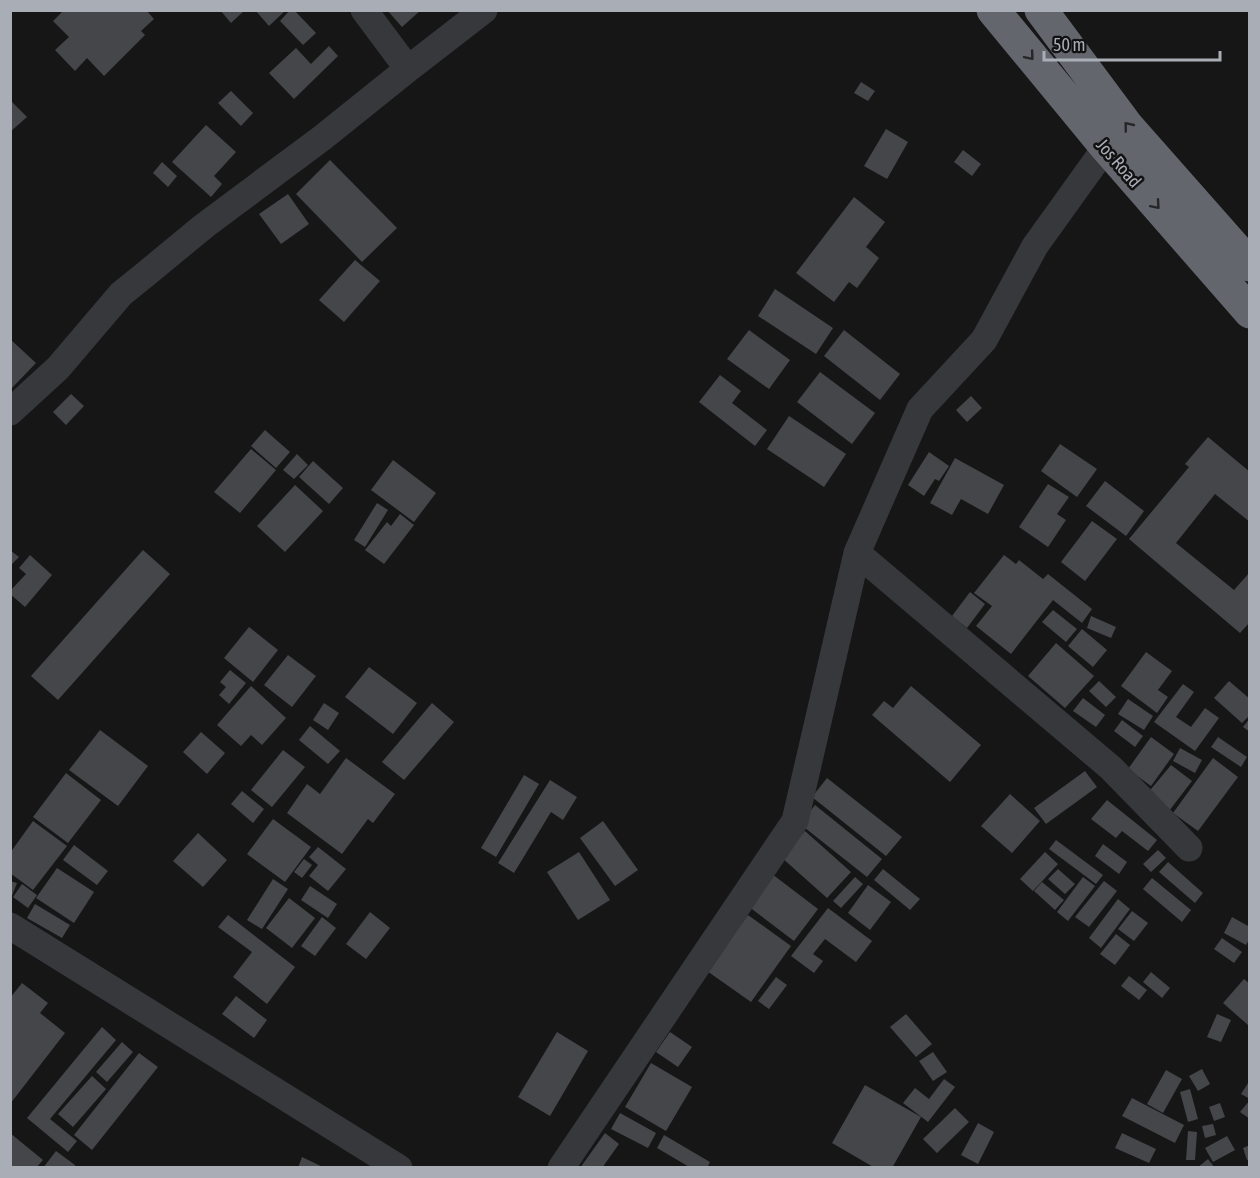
<svg xmlns="http://www.w3.org/2000/svg" width="1260" height="1178" font-family="'Asap Condensed',sans-serif">
<rect width="100%" height="100%" fill="#161617"/>
<path fill="#45464a" d="M64,10H146L154,19L141,31L145,35L104,76L87,58L75,71L55,50L69,37L53,21Z
M220,10H245L231,23Z
M255,10H286L269,26Z
M290,10H294L316,33L303,45L280,21Z
M387,10H421L402,27Z
M329,46L338,56L294,99L269,73L296,48L311,64Z
M861,82L875,91L868,101L854,93Z
M231,91L253,113L241,126L218,103Z
M10,100L27,117L10,132Z
M206,125L236,152L214,176L222,184L211,197L172,162Z
M886,129L908,142L887,179L864,166Z
M963,150L981,164L972,176L954,162Z
M330,160L397,228L362,262L296,194Z
M162,162L177,176L168,187L153,173Z
M288,194L309,224L281,244L259,214Z
M854,197L885,222L866,247L879,258L857,288L849,282L834,302L796,273Z
M355,260L380,281L344,322L319,300Z
M775,289L833,328L816,354L758,316Z
M749,330L790,360L769,389L727,359Z
M844,330L900,374L880,400L824,356Z
M10,339L36,363L10,390Z
M820,372L875,413L852,444L797,402Z
M720,375L741,391L732,403L767,430L755,446L699,402Z
M71,394L84,406L66,425L53,412Z
M971,396L982,408L967,422L956,410Z
M789,416L846,454L824,487L767,449Z
M265,430L290,452L276,468L251,446Z
M1208,437L1250,472V522L1215,494L1176,543L1234,590L1250,572V622L1240,633L1129,539L1189,467L1185,464Z
M1060,444L1097,469L1077,497L1041,471Z
M251,449L276,470L240,513L214,492Z
M929,452L949,466L939,481L935,479L924,496L908,485Z
M297,454L308,465L294,479L283,470Z
M955,458L1004,485L988,514L961,499L952,515L930,503Z
M393,460L436,493L414,522L371,490Z
M313,461L343,488L329,504L299,477Z
M1105,481L1144,511L1126,536L1086,506Z
M1048,484L1069,497L1057,514L1066,520L1048,547L1019,527Z
M295,485L323,511L285,552L257,526Z
M377,503L388,510L365,547L354,540Z
M400,514L414,525L384,564L365,550L387,522L391,526Z
M1092,521L1117,539L1085,581L1061,562Z
M10,550L19,557L10,566Z
M143,550L170,574L58,700L31,676Z
M30,555L52,575L25,607L10,594V591L26,574L19,568Z
M1004,555L1016,564L1019,560L1043,579L1048,574L1092,609L1082,623L1053,600L1011,654L976,626L992,606L974,593Z
M970,592L985,604L967,628L952,616Z
M1053,610L1077,629L1066,642L1042,622Z
M1091,616L1116,627L1111,638L1087,628Z
M249,627L278,650L253,682L224,658Z
M1082,629L1107,650L1093,667L1068,646Z
M1056,643L1094,676L1065,708L1028,676Z
M1146,652L1172,671L1158,690L1168,697L1157,713L1121,686Z
M288,655L316,676L292,707L264,685Z
M369,667L417,703L393,734L345,697Z
M230,670L246,683L229,704L219,695L226,687L220,682Z
M1099,681L1116,697L1106,707L1089,691Z
M1229,681L1250,699V715L1242,723L1214,698Z
M1183,684L1194,692L1176,717L1191,727L1205,708L1219,718L1195,751L1154,722Z
M251,686L286,718L262,745L251,735L241,746L217,725Z
M911,686L981,745L950,782L872,715L884,701L893,708Z
M1083,698L1105,715L1096,727L1073,711Z
M1128,699L1153,716L1144,730L1118,714Z
M324,703L339,713L328,730L313,720Z
M432,703L454,722L404,780L382,762Z
M1250,718V732L1243,727Z
M1122,720L1143,736L1135,747L1114,731Z
M310,726L340,751L328,764L299,740Z
M100,730L148,766L118,806L69,770Z
M201,732L225,753L207,774L183,752Z
M1151,737L1174,754L1151,786L1128,769Z
M1218,737L1247,757L1241,767L1211,747Z
M1180,748L1202,760L1195,773L1173,761Z
M283,750L305,767L272,807L251,790Z
M346,758L395,794L373,823L368,819L342,854L287,813L307,784L320,794Z
M1213,758L1238,777L1198,831L1173,813Z
M1171,765L1192,781L1169,811L1147,794Z
M1085,771L1097,787L1046,824L1034,808Z
M66,773L101,800L68,843L33,817Z
M524,775L539,784L496,857L481,848Z
M827,778L902,837L886,856L812,797Z
M550,780L577,797L563,820L551,812L514,873L498,863Z
M242,791L264,809L253,823L231,804Z
M1010,794L1040,821L1012,853L981,826Z
M1107,800L1157,840L1148,851L1122,831L1116,838L1091,819Z
M815,805L882,859L867,877L800,824Z
M273,819L311,847L285,882L247,854Z
M33,821L67,846L33,890L10,873V853Z
M603,821L638,870L615,886L580,838Z
M805,831L851,872L827,898L781,857Z
M198,833L227,860L203,887L173,861Z
M1056,840L1103,875L1096,884L1049,849Z
M1103,844L1127,862L1119,874L1095,856Z
M74,845L108,871L97,885L63,860Z
M318,847L346,869L328,891L309,876L318,865L309,857Z
M1158,850L1166,858L1151,872L1143,864Z
M579,852L610,900L578,920L547,872Z
M1045,852L1058,864L1033,891L1020,879Z
M304,859L312,865L302,878L294,872Z
M1168,862L1203,893L1195,903L1159,872Z
M57,868L94,892L74,923L36,898Z
M883,869L920,899L910,910L874,880Z
M1058,869L1075,884L1065,894L1048,879Z
M772,874L818,909L794,941L748,906Z
M855,877L863,884L841,908L833,901Z
M1083,877L1095,886L1068,921L1057,912Z
M1152,878L1191,910L1182,922L1143,889Z
M273,879L288,889L262,929L247,920Z
M10,881L17,883L11,898H10Z
M1104,881L1117,891L1089,927L1075,917Z
M1042,882L1064,900L1055,910L1034,891Z
M22,884L37,895L28,908L13,897Z
M868,885L891,902L870,930L848,913Z
M310,886L337,904L328,918L301,900Z
M289,898L315,918L292,948L266,928Z
M1118,899L1130,909L1101,948L1089,938Z
M35,904L70,925L62,938L27,918Z
M828,908L872,941L856,962L825,939L813,954L823,961L814,973L791,956Z
M1132,911L1148,923L1134,941L1118,929Z
M370,912L390,928L366,959L346,944Z
M228,915L295,967L267,1004L233,977L252,952L218,927Z
M748,915L791,946L751,1002L707,971Z
M322,917L336,928L315,956L301,946Z
M1232,917L1250,927V938L1246,945L1224,933Z
M1116,934L1130,945L1115,965L1100,954Z
M1222,938L1242,952L1234,963L1214,949Z
M1151,972L1170,988L1162,998L1143,982Z
M1129,976L1147,990L1139,1000L1121,986Z
M776,977L787,985L769,1009L758,1001Z
M1244,979L1250,984V1023L1248,1025L1223,1003Z
M22,983L48,1003L40,1013L65,1033L10,1104V998Z
M236,996L267,1020L254,1038L222,1014Z
M906,1014L932,1044L916,1057L890,1027Z
M1217,1014L1231,1020L1221,1042L1207,1037Z
M102,1027L116,1040L50,1119L77,1141L68,1152L27,1118Z
M557,1032L588,1051L550,1116L518,1097Z
M670,1032L692,1047L678,1067L656,1052Z
M122,1042L133,1052L107,1082L96,1072Z
M933,1052L947,1072L933,1081L919,1061Z
M139,1053L158,1067L92,1150L74,1135Z
M651,1063L692,1087L666,1131L625,1107Z
M1202,1069L1210,1084L1198,1091L1189,1076Z
M1166,1070L1182,1079L1163,1113L1147,1104Z
M92,1076L106,1089L73,1127L58,1114Z
M944,1079L955,1087L928,1122L903,1103L915,1088L929,1099Z
M1250,1080V1099L1241,1094Z
M865,1085L921,1117L892,1168H875L832,1143Z
M1190,1089L1198,1119L1188,1122L1180,1092Z
M1132,1098L1184,1125L1175,1143L1122,1116Z
M1250,1100V1119L1240,1112Z
M1220,1103L1225,1117L1214,1121L1209,1107Z
M955,1108L969,1122L937,1153L923,1139Z
M620,1113L656,1133L648,1148L611,1129Z
M978,1123L994,1132L978,1164L961,1155Z
M1213,1124L1216,1135L1205,1138L1202,1126Z
M1188,1131L1197,1132L1195,1160H1186Z
M10,1133L43,1160L36,1168H10Z
M605,1133L619,1144L602,1168H580Z
M1122,1133L1156,1149L1149,1163L1115,1148Z
M664,1135L710,1162L707,1168H691L657,1148Z
M1227,1136L1235,1150L1213,1162L1205,1148Z
M1250,1145V1159L1247,1160L1243,1148Z
M56,1151L75,1165L74,1168H43Z
M302,1157L325,1168H298Z
M1208,1159L1215,1168H1197Z"/>
<g fill="none" stroke-linecap="round" stroke-linejoin="round">
<path stroke="#37383c" stroke-width="27" d="M364,10L408,69
M10,412L58,368L121,294L147,273L204,226L322,138L408,69L484,10
M857,553L1111,768L1189,848
M10,926L399,1168
M561,1168L795,821L857,553L920,409L984,340L1035,246L1106,147"/>
<path stroke="#63666c" stroke-width="33" d="M993,10L1106,147L1250,312
M1041,10L1128,127L1250,265"/>
</g>
<defs><path id="oneway-chevron" d="M-2-3.5L2.5 0L-2 3.5" fill="none" stroke-width="1.6" stroke-linecap="round" stroke-linejoin="round" transform="scale(1.5)"/></defs>
<g stroke="#262628">
<use href="#oneway-chevron" transform="translate(1030 56) rotate(50)"/>
<use href="#oneway-chevron" transform="translate(1128 126) rotate(-129)"/>
<use href="#oneway-chevron" transform="translate(1156 205) rotate(49)"/>
</g>
<g text-anchor="middle" dominant-baseline="central" stroke-width="5" stroke-linejoin="round" paint-order="stroke">
<g font-size="18" fill="#a9aeb6" stroke="#111112">
<text transform="translate(1119 163) rotate(49)">Jos Road</text>
</g>
</g>
<rect width="1260" height="1178" fill="none" stroke="#a9aeb6" stroke-width="24"/>
<path d="M1044 51v9h176v-9" fill="none" stroke="#a9aeb6" stroke-width="3"/>
<text x="1053" y="51" font-size="18" fill="#a9aeb6" stroke="#111112" stroke-width="4.5" paint-order="stroke">50 m</text>
</svg>
